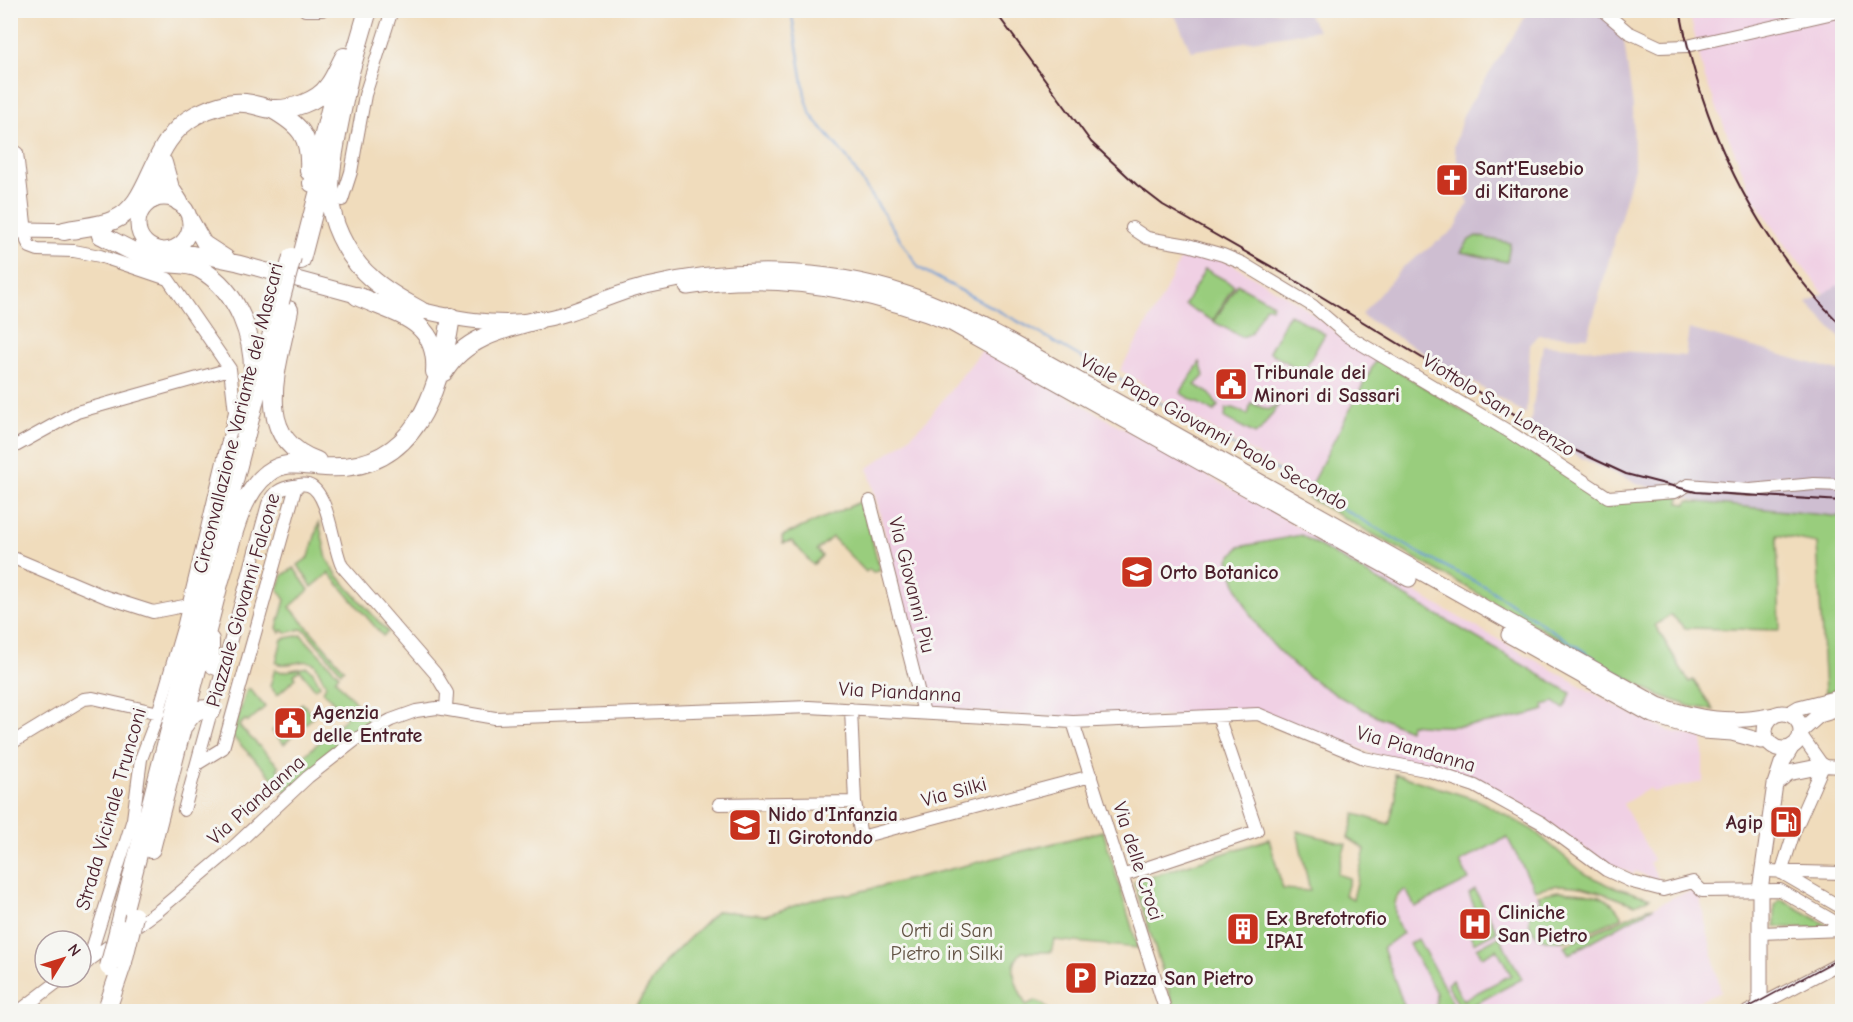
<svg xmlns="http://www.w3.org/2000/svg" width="1853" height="1022" font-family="'Comic Neue',sans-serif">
<rect width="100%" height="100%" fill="#f6f6f2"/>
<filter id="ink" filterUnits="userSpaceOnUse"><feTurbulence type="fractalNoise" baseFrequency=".0167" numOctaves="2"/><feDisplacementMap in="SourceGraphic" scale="12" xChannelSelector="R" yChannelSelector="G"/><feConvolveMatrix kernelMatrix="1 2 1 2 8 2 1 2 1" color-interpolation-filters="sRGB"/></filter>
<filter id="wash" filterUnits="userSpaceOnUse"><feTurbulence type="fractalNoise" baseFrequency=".008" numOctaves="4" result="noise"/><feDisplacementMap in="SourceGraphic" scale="24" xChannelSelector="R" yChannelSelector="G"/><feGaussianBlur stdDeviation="1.35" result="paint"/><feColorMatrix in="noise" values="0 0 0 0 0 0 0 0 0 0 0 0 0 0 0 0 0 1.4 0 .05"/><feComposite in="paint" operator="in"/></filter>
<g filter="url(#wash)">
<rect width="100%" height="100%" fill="#f0dcbc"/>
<path fill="#f0d0e4" d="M1689,11H1842V291L1838,286L1824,294L1780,238L1751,193L1704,76Z
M1189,249L1230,263L1300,304L1333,330L1377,358L1310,486L1147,391L1148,387L1120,370L1162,298L1182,255Z
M983,349L1627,712L1670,731L1703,738V782L1653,792L1650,788L1623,804L1654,860L1649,863L1661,883L1635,871L1634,875L1601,860L1502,792L1442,768L1376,755L1331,737L1255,714L1078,718L929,709L868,468L903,443L926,421Z
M1507,837L1569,954L1654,907L1678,895L1698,890L1721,992L1673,1011H1406L1383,947L1403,933L1396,921L1395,907L1400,894L1403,890Z"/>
<path fill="#cebed1" d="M1173,11H1306L1318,30L1191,51Z
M1529,11H1597L1623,34L1633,107L1634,168L1588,337L1538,335L1530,345L1526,414L1361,315L1403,267L1455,229L1468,203L1454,147L1463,115Z
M1838,285L1842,291V340L1807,303Z
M1689,329L1842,372V517L1702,502L1639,484L1595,465L1529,430L1543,345L1685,356Z"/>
<path fill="#99cd7d" stroke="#727654" stroke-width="1.5" d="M1476,236L1510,243L1507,262L1461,252L1469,240Z
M1205,269L1234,285L1213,321L1185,305Z
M1237,284L1273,304L1271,308L1266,306L1250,334L1242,337L1214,322Z
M1289,314L1325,334L1303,372L1269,352Z
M1377,358L1607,500L1680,496L1679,503L1687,504L1688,501L1842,517V689L1825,693L1817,543L1777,535L1780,630L1685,628L1671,615L1655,625L1689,682L1693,680L1714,710L1689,706L1656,694L1305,496Z
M1200,362L1204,376L1195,385L1210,394L1218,406L1214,412L1180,393Z
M1251,403L1268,410L1279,404L1260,431L1255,434L1225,418L1226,409L1234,408L1248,415Z
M862,501L880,571L873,572L869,569L866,572L832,537L817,550L822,556L813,565L792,541L783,543L782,536Z
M319,522L327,559L337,575L388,632L383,636L329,573L312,587L298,565L309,557Z
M1301,535L1571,693L1564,709L1554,702L1543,705L1545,710C1496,724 1461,730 1410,724L1409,730C1328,697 1248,651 1229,559L1239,547Z
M294,568L309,590L290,607L344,669L341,672L306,631L301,629L287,633L282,630L280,633L277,628L285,600L278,589L283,575Z
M301,635L339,675L335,679L373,723L287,793L232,736L247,689H250L265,707L248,722L245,720L239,726L279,766L277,769L283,775L347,717L323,691L326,685L315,664C304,657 289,668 276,663L282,639Z
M307,667L313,672L320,685L315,689L300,670L294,675L296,678L277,695L270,686L275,669L282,672Z
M302,703L314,716L284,744L272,731Z
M1395,774L1478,800L1533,830L1585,874L1611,886L1650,898L1635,905C1603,893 1570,877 1535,890L1507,837L1460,862L1469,880L1415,907L1406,890C1389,895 1394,922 1403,933L1383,948L1406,1011H1175L1134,882L1269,839L1283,889L1310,891L1297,831L1346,844L1337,874L1350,878L1345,895L1353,899L1365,849L1348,838L1355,814L1389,824L1396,799Z
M1103,831L1138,948L1054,940L1051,952H1022C1005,968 1018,987 1026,1005L1035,1001L1043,1004L1049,1011L632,1012L665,962L717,911L765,915L819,898L854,893Z
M1475,890L1497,931L1474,943L1467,928L1480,921L1469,894Z
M1558,891C1585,893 1608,890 1622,917C1599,926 1543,961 1530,925C1527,916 1534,906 1540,900L1538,895Z
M1779,900H1783L1834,929L1775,927V905Z
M1654,907L1569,954L1564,946L1648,908Z
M1499,936L1522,979L1462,1011L1447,984L1452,980L1463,1000L1511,975L1497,949L1482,957L1477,948Z
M1418,939L1457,1011H1435L1436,993L1409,944Z"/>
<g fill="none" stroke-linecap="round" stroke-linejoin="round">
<path stroke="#6e9cd6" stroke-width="2" d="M791,10L805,95L811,115L847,158L919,268L1034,330L1421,554L1486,587L1628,680"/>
</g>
</g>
<g filter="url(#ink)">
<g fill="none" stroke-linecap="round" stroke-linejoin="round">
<g stroke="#9d7e74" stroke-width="14">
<path id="minor" d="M305,10H322
M1602,10L1628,32L1660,47L1687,46L1842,11
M10,149L17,153L27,241L30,247L38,250L74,251L100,256L168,279L230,369L235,412L183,628L157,717L141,759L133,819L88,962
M342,200L351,172L365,95L392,10
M1132,228L1147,238L1188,245L1223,255L1242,263L1313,306L1348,336L1508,431L1608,497L1675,492L1688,485L1750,490L1814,484L1842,485
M10,449L77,412L230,369
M870,501L924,713
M16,559L106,597L153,612L189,605
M851,709L855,802L861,837L1091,776
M1073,722L1166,1012
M1801,735L1823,766L1842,767
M10,744L84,699L93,698L159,713
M197,764L223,748L296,486
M719,804L855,802
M184,810L268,504C275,492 280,488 294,486C298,485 303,484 308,485C329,491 333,549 342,566L435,673L447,693L446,709
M1762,871L1842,873
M1781,873L1794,832L1823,766
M1782,873L1842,908
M1122,876L1257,831L1218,716
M1761,933L1842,930
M81,966L158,911L227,853L308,777L358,738L391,720L416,711L437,708L495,718L809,707L1073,722L1258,714L1364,758L1430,771L1475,786L1542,823L1606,870L1632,882L1663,890L1693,882L1702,891L1780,890L1842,926
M18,1012L64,977
M1747,1012L1842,962"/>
</g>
<g stroke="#9d7e74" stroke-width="17">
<path id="major" d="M138 224a26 26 0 1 1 52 0a26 26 0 1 1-52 0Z
M190,218L204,243L227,258
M10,232L26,230L76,231
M171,249L238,263L367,298
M687,287C777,272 867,290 951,323L1409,579
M411,308C453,318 494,327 537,320C575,315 609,294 646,286C731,266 824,266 907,294C942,305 974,323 1007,340L1658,705C1700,720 1731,724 1774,715
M1509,635L1652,715L1703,731L1732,733L1761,741L1767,740
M1765 731a18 18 0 1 1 36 0a18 18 0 1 1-36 0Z
M1789,714L1799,708L1842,697
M1801,731L1819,715L1842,708
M1775,784L1788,773L1823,766
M1760,1012V890L1775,784L1782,763L1791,748"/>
</g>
<g stroke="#9d7e74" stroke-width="20">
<path id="highway" d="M352,61C346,97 325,173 331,207C335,232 352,262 371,278C386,292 404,301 421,311
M350,72L368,10
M272,109C300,125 311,136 309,171
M163,163L170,188L179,202
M312,183L337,82
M153,199L159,172
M64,231C80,227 98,227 114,220C154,203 148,141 196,115C209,108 230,101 245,103C254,104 263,108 272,109C291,110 318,102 329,85C335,77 339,66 344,57
M101,235C115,242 141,257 155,261C170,266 185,261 200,269C239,291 255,339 253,380
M301,260L324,171
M357,296C395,314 439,319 435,372
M289,310C279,364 249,437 317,461
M444,372C464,338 503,329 538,320
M220,580C231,546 238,496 268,473C286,459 304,466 325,467C416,473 440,390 451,317
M210,640V656L214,665L222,668
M184,725C192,713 196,707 212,710
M151,849L223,568
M119,928L280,302
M106,1012L123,962"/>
</g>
<use href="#minor" stroke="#fff" stroke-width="12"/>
<use href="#major" stroke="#fff" stroke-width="15"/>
<use href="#highway" stroke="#fff" stroke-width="18"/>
<path stroke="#4a1f2b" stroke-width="1.5" d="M1740,1012L1842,957"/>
<path stroke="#4a1f2b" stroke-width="2" d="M994,10L1091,142L1137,185L1163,205L1286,275L1570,448L1626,474L1696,492L1842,501
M1680,10C1703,131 1755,239 1842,326"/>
<g stroke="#9d7e74" stroke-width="20" stroke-linecap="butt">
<path id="highway-bridge" d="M280,302L292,257
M123,962L134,916
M109,967L119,928"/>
</g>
<use href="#highway-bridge" stroke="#fff" stroke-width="18"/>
</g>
</g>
<defs>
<g id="church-square" transform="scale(1.725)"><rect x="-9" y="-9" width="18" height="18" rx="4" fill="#c8321e" stroke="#f6f6f2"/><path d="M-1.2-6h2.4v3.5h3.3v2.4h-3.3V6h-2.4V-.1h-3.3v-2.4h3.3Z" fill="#fff"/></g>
<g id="civic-square" transform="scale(1.725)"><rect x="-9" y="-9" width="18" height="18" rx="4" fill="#c8321e" stroke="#f6f6f2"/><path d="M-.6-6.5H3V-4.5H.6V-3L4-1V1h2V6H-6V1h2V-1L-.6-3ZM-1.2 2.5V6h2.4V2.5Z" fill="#fff"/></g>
<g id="university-square" transform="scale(1.725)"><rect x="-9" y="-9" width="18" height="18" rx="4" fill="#c8321e" stroke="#f6f6f2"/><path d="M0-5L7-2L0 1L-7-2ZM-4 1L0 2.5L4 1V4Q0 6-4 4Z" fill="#fff"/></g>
<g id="fuel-square" transform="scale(1.725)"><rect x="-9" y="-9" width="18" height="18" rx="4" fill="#c8321e" stroke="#f6f6f2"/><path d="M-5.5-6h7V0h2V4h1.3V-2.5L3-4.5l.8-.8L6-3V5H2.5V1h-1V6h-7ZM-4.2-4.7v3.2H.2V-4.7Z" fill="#fff"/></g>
<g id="school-square" transform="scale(1.725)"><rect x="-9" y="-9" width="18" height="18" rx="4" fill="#c8321e" stroke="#f6f6f2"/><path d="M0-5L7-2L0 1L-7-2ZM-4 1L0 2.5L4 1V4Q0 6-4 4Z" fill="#fff"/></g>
<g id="hospital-square" transform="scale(1.725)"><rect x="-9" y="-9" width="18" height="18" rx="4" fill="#c8321e" stroke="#f6f6f2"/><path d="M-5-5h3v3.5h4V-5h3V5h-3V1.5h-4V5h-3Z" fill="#fff"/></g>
<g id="building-square" transform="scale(1.725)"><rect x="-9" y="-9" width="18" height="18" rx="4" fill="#c8321e" stroke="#f6f6f2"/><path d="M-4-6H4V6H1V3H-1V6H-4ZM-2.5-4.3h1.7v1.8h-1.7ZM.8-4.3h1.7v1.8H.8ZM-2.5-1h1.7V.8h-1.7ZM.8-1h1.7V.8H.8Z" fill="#fff"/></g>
<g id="parking-square" transform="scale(1.725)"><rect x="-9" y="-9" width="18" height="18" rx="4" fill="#c8321e" stroke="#f6f6f2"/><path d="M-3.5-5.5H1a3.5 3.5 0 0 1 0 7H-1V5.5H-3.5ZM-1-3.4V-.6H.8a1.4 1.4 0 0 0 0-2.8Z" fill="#fff"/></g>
</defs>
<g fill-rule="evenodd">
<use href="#church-square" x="1452" y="180"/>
<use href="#civic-square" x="1231" y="384"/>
<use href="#university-square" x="1137" y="572"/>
<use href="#civic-square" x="290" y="723"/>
<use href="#fuel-square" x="1786" y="822"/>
<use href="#school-square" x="745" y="825"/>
<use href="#hospital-square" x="1475" y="924"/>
<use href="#building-square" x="1243" y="929"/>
<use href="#parking-square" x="1081" y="978"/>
</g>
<g text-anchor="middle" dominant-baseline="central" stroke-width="6" stroke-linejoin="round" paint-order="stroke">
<g font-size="20" font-weight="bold" fill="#4a1f2b" stroke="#f6f6f2" text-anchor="start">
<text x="1475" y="168">Sant'Eusebio<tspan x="1475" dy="23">di Kitarone</tspan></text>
<text x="1254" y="372">Tribunale dei<tspan x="1254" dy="23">Minori di Sassari</tspan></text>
<text x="1160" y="572">Orto Botanico</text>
<text x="313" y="712">Agenzia<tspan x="313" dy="23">delle Entrate</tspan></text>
<text x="768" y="814">Nido d'Infanzia<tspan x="768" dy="23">Il Girotondo</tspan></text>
<text x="1763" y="822" text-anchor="end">Agip</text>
<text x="1498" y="912">Cliniche<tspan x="1498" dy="23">San Pietro</tspan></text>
<text x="1266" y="918">Ex Brefotrofio<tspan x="1266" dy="23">IPAI</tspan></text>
<text x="1104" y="978">Piazza San Pietro</text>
</g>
<g font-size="20" fill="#4a1f2b" stroke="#f6f6f2">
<text transform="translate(1499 405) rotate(32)">Viottolo San Lorenzo</text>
<text transform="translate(238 418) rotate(-76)">Circonvallazione Variante del Mascari</text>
<text transform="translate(1214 432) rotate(29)">Viale Papa Giovanni Paolo Secondo</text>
<text transform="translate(912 585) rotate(76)">Via Giovanni Piu</text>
<text transform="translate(243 600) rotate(-74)">Piazzale Giovanni Falcone</text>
<text transform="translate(900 692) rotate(3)">Via Piandanna</text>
<text transform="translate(1416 749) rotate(16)">Via Piandanna</text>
<text transform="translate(954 792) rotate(-15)">Via Silki</text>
<text transform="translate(256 800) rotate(-42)">Via Piandanna</text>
<text transform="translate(111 809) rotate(-74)">Strada Vicinale Trunconi</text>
<text transform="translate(1138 861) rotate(72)">Via delle Croci</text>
</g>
<g font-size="20" fill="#625344" stroke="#f6f6f2">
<text x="947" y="930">Orti di San<tspan x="947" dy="23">Pietro in Silki</tspan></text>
</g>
</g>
<rect width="1853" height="1022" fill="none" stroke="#f6f6f2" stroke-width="36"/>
<g transform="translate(63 959) rotate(52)"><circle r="28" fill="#f6f6f2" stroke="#b1a0a2" stroke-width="1.5"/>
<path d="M0-4.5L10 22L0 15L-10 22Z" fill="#c8321e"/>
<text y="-9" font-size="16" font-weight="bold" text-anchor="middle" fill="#4a1f2b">N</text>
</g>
</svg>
